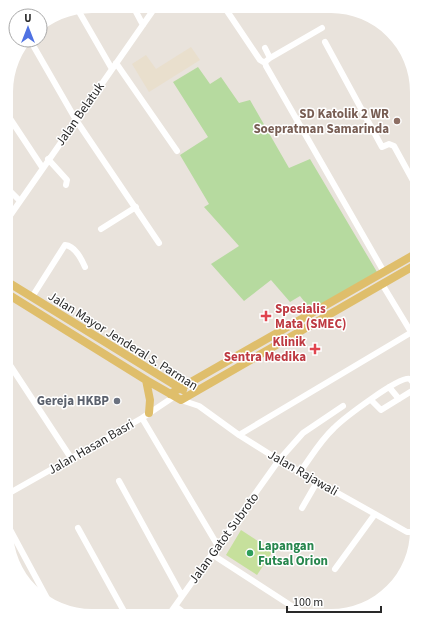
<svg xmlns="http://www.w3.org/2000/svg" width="423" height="622" font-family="'Source Sans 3',sans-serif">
<rect width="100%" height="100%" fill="#e9e3dc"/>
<path fill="#e9dfcd" d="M191,47L200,60L149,92L132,64L146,55L156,69Z"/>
<path fill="#b6da9f" d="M198,67L210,84L221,77L239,103L250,100L289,168L310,159L377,272L311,310L300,296L290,302L271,280L244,301L211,264L239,246L204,207L209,204L180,155L208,137L173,82Z"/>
<path fill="#c6e09c" d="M241,530L273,551L257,575L226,555Z"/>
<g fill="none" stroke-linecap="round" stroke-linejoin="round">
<path stroke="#fff" stroke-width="6" d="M225,8L260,60L265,63
M78,10L112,69
M135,10L143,25
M30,40L76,120L159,243
M325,42L382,147L389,144L394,146L417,188
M265,48L270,58L265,62L266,66L384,272
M270,58L322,28
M116,63L177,151
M7,114L42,167
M48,159L67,180L66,185
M7,188L19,200
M7,220L154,9
M101,229L136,207
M382,284L411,332
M32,297L65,245C75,246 81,258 85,267
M6,359L71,458
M389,387L399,399
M181,400L199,406L239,435L279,460L407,532H417
M142,418L218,546
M239,435L417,329
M300,472C311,457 320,441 334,428C343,419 400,375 410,379L416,386L415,389L381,410L371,400
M119,481L182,596
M6,495L142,418L175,396
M302,508L317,482
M6,522L49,602
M78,528L126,615
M213,555L307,616
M335,569L375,514
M175,606L188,616
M168,616L279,460L303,433L343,406"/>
<path stroke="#dfbe6b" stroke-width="8" d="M6,281L183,390
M6,293L146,380L181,400L417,264
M146,380L150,400L149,413
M170,394L417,253"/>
</g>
<circle fill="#8d6e63" stroke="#fff" stroke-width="1.5" cx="397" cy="121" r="4"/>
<g fill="#e0444e" stroke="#fff" stroke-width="1.5">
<path d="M264 310h4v4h4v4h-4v4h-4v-4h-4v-4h4z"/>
<path d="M313 343h4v4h4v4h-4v4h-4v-4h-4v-4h4z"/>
</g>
<circle fill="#6b7280" stroke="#fff" stroke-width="1.5" cx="117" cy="401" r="4"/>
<circle fill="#2e9e5b" stroke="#fff" stroke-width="1.5" cx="250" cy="553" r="4"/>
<g text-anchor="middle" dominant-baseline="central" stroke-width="3" stroke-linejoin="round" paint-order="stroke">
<g font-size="13" fill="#292929" stroke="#fff">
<text transform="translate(80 114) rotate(-55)">Jalan Belatuk</text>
<text transform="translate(123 341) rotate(32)">Jalan Mayor Jenderal S. Parman</text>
<text transform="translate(91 447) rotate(-30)">Jalan Hasan Basri</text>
<text transform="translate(303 473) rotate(30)">Jalan Rajawali</text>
<text transform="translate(224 538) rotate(-54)">Jalan Gatot Subroto</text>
</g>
<g font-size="13" font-weight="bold" fill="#785e54" stroke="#fff" text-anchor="end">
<text x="389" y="114">SD Katolik 2 WR<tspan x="389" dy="15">Soepratman Samarinda</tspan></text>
</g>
<g font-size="13" font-weight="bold" fill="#be3a42" stroke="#fff" text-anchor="start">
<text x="275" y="309">Spesialis<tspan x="275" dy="15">Mata (SMEC)</tspan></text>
<text x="306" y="342" text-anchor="end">Klinik<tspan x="306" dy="15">Sentra Medika</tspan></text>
</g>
<g font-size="13" font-weight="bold" fill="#5b616d" stroke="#fff" text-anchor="end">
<text x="109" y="401">Gereja HKBP</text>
</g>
<g font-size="13" font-weight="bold" fill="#27864d" stroke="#fff" text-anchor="start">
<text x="258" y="546">Lapangan<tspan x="258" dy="15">Futsal Orion</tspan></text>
</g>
</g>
<path d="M0 0H423V622H0ZM92 13H331A79 79 0 0 1 410 92V530A79 79 0 0 1 331 609H92A79 79 0 0 1 13 530V92A79 79 0 0 1 92 13Z" fill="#fff" fill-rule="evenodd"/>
<g transform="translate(28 28)"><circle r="19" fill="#ffffff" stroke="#a9a9a9"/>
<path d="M0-3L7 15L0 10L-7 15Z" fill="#4f72e3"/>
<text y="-6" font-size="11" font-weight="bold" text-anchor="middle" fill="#292929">U</text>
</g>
<path d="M287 606v6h94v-6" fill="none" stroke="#292929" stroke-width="2"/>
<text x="293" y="606" font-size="12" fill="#292929" stroke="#ffffff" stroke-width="3" paint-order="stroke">100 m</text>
</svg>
